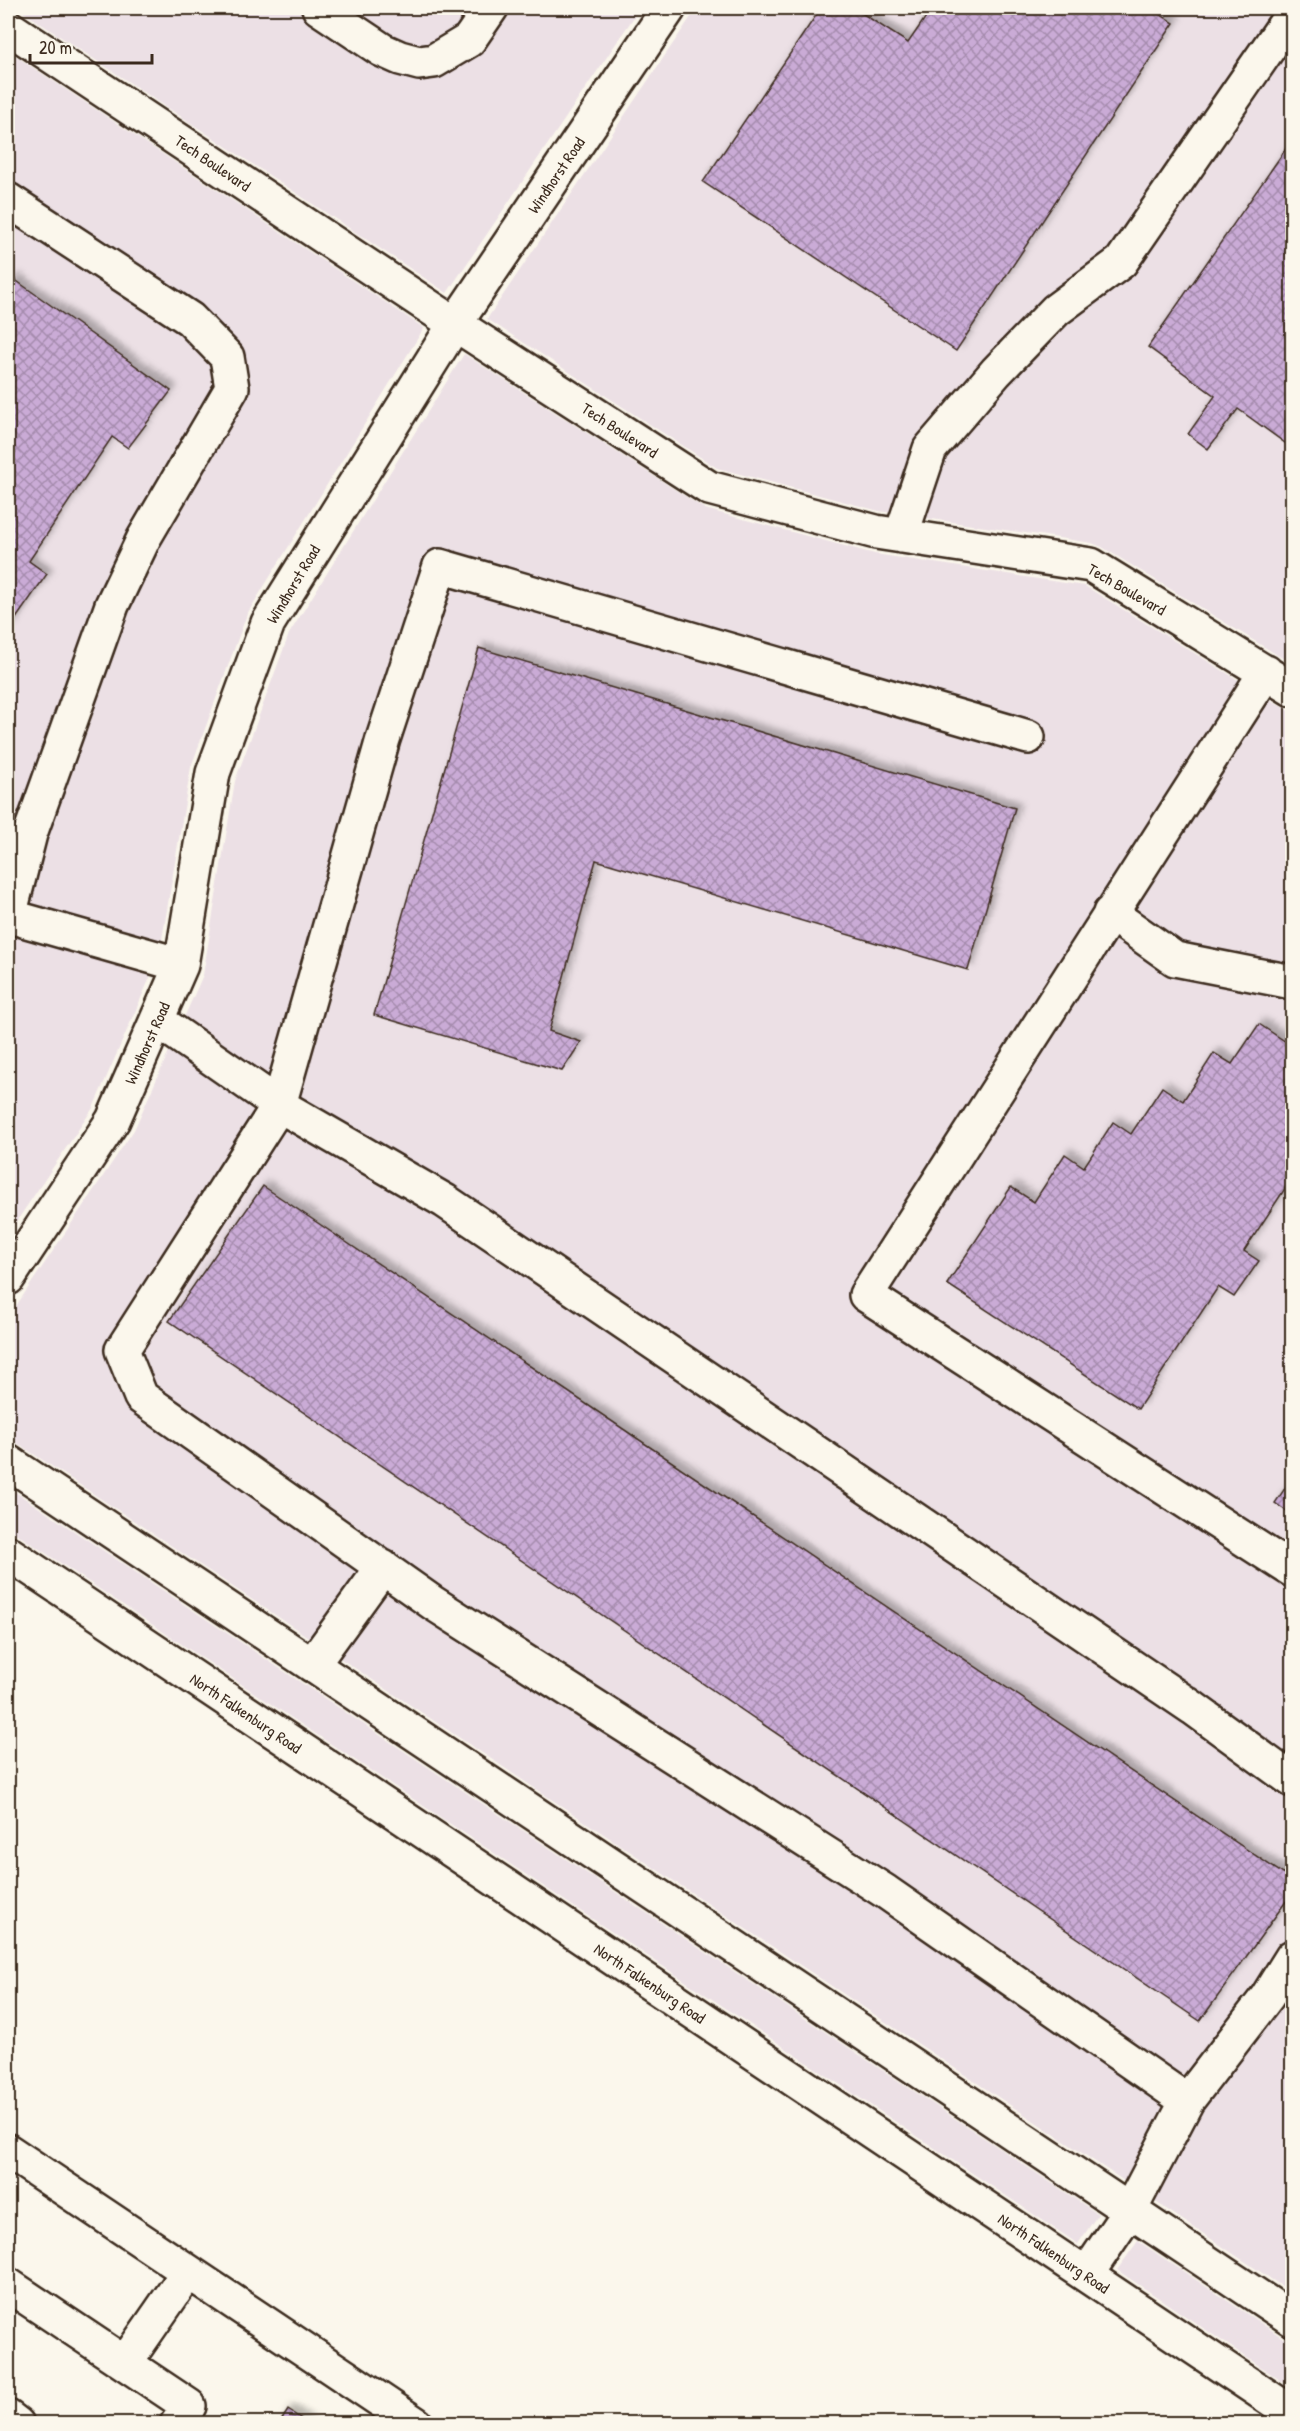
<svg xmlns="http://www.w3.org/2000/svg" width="1300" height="2431" font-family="'Patrick Hand',sans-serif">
<defs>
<pattern id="building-cross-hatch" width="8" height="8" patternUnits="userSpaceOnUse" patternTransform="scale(1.5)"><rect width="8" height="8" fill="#caabd6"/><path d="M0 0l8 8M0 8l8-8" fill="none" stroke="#a58bad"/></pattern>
<filter id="shadow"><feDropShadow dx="5.5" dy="-5.5" stdDeviation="3" flood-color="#0004"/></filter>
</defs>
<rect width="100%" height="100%" fill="#fbf7ec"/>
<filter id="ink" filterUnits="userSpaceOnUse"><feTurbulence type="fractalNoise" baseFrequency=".0167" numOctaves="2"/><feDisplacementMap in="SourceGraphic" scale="12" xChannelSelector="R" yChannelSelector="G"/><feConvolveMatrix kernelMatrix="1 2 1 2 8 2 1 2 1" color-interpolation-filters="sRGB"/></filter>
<g filter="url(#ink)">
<path fill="#ece0e5" d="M17,8H640L447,293Z
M697,8H1292V664L1102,547L1092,543L879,511L717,468L487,319Z
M8,51L424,328L247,614L191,767L159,957L93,1108L8,1234Z
M464,354L705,509L875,554L1085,586L1292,713V2293L8,1437V1318L134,1130L203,975L235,781L289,634Z
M8,1487L1098,2214L1078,2244L8,1528Z
M1138,2241L1292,2344V2388L1117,2270Z"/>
<path fill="url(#building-cross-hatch)" stroke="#3b2a1e" stroke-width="1.5" filter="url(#shadow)" d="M821,8H854L908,43L932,8H1150L1174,23L956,351L703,182Z
M1292,140V448L1238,409L1208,449L1188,434L1215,396L1148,347Z
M14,279L171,391L128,448L112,437L29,561L47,574L8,630V288Z
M479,648L1015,808L968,970L596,860L549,1031L581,1042L562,1071L374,1015Z
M1259,1024L1292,1046V1178L1244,1251L1259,1261L1234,1297L1218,1287L1138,1409L947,1284L1011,1187L1034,1202L1065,1154L1084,1167L1113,1122L1131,1134L1162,1087L1183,1101L1214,1053L1232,1064Z
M263,1186L1292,1880V1893L1200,2021L169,1321Z
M1292,1478V1515L1275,1503Z
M288,2410L309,2424H279Z"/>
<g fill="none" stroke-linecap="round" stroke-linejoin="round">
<g stroke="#3b2a1e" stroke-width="38">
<path id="minor" d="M319,8L382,50L400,58L419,63L434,61L469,40L491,8
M8,27L455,324L709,488L876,532L1091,565L1292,689
M8,200L190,319L227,357L232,388L144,538L112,605L30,834L9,916
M901,536L930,449L996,372L1056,310L1121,262L1292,14
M1266,672L866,1295L1292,1570
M1028,737L440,566L383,739L279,1105L445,1201L1193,1708L1292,1780
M1110,913L1175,959L1292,982
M8,918L9,916L181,965
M157,1020L279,1105L122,1350L141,1397L433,1603L886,1892L1187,2101L1130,2210L1086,2275
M8,1278L113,1120L181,965L213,773L268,623L455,324L669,8
M8,1462L1292,2319
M8,1553L1292,2413
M312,1665L383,1567
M1187,2101L1267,1997L1292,1957
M8,2151L416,2424
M8,2285L189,2406L177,2424
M125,2363L188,2272
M8,2417L17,2424"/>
</g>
<use href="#minor" stroke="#fbf7ec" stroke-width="33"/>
</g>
</g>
<g text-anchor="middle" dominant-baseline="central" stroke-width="4.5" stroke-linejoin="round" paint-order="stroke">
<g font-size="16" fill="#3b2a1e" stroke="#fbf7ec">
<text transform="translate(213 163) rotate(34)">Tech Boulevard</text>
<text transform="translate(556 175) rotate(-56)">Windhorst Road</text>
<text transform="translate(620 430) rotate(33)">Tech Boulevard</text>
<text transform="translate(293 584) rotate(-59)">Windhorst Road</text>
<text transform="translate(1127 589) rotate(30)">Tech Boulevard</text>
<text transform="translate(147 1043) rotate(-66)">Windhorst Road</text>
<text transform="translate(246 1713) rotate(34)">North Falkenburg Road</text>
<text transform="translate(650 1983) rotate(34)">North Falkenburg Road</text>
<text transform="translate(1054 2253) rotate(34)">North Falkenburg Road</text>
</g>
</g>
<rect width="1300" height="2431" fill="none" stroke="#fbf7ec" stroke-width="30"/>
<rect x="15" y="15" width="1270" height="2401" fill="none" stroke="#3b2a1e" stroke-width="2" filter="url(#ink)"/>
<path d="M30 54v9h122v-9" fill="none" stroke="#3b2a1e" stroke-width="3"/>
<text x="39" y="54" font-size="18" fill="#3b2a1e" stroke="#fbf7ec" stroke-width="4.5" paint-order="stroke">20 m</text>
</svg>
